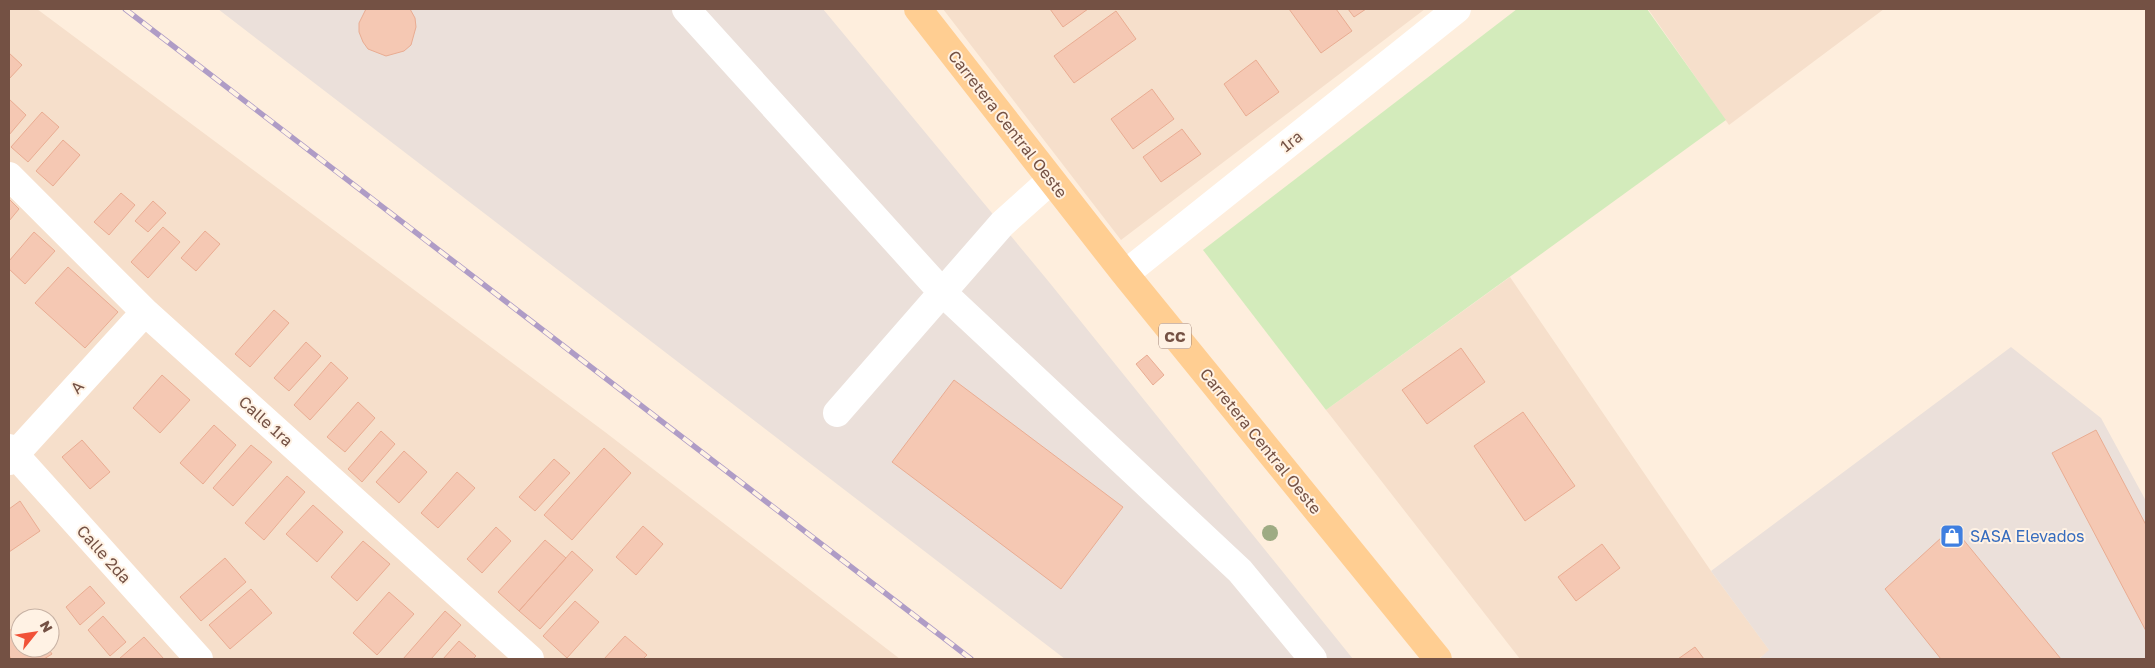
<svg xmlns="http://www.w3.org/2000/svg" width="2155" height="668" font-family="'Golos Text',sans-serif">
<rect width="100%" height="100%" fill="#feeedd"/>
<path fill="#f6dfcb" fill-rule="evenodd" d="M9,9H37L605,432L900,659H9ZM20,618H50V648H20Z
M943,9H1425L1121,240Z
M1648,9H1884L1729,125Z
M1510,277L1711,571L1770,651L1758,659H1520L1326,410Z"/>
<path fill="#ebe0da" d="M218,9H823L1049,282L1353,659H1065Z
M2011,347L2101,418L2146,501V659H1759L1769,650L1711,571Z"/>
<path fill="#d3ebbb" d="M1517,9H1647L1726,120L1326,410L1203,250Z"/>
<path fill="#f5c8b3" stroke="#e9ac92" d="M366,9H410L415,18L416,27L411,45L404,51L386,56L368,49L363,42L359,32V23Z
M1050,9H1088L1063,27Z
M1289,9H1336L1352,31L1321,53Z
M1348,9H1366L1354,17Z
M1116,11L1136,39L1074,83L1054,56Z
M9,53L22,65L9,79Z
M1256,60L1279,92L1246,116L1224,84Z
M1152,89L1174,119L1133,149L1111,119Z
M9,99L26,115L9,135Z
M42,112L59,127L28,162L11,147Z
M1182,129L1201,154L1161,182L1143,157Z
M63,140L80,155L53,186L36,171Z
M121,193L135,205L109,235L94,222Z
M9,199L19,209L9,221Z
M153,201L166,213L148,232L135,221Z
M163,227L180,242L148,278L131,262Z
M205,231L220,244L196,271L181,258Z
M34,232L55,251L25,284L9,269V261Z
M68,267L118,312L85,348L35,303Z
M274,310L289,323L250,367L235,354Z
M306,342L321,356L289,391L274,378Z
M1461,348L1485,382L1427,424L1402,390Z
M1147,355L1164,375L1153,385L1136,364Z
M331,362L348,378L310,420L294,405Z
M162,375L190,400L160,433L133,408Z
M954,380L1123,507L1061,589L892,462Z
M358,402L375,418L345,452L327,437Z
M1523,412L1575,486L1525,521L1474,446Z
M214,425L236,445L203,484L180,463Z
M2096,430L2146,525V631L2052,453Z
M381,431L395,444L362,482L348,469Z
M82,440L110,472L90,489L62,457Z
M251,445L272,462L233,506L213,488Z
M604,448L631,473L572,540L544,515Z
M404,451L427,472L399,503L376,482Z
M554,459L570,473L535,511L519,497Z
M457,472L475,488L438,528L421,513Z
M287,476L305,492L264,540L245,523Z
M20,501L40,531L9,552V509Z
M313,505L343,532L317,562L286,534Z
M643,526L663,544L636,575L616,557Z
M496,527L511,541L482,573L467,559Z
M1953,527L2061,659H1941L1885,589Z
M545,540L566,558L519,611L498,592Z
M363,541L390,564L357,601L331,577Z
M1602,544L1620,568L1576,601L1558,577Z
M572,551L593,570L540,629L519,611Z
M225,558L246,582L201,621L180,597Z
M90,586L105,603L80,625L66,607Z
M251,589L272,613L230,649L209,625Z
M389,592L414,614L377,655L353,633Z
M575,601L599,622L567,658L543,636Z
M445,611L461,625L431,659H403Z
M103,616L126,642L110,656L88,630Z
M20,623V648H48L52,654L44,659H11L9,655V631Z
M625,636L647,655L643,659H604Z
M144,637L164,659H119Z
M459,641L476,656L473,659H443Z
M1695,647L1704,659H1678Z"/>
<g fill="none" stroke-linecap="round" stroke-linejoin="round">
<path stroke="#fff" stroke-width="28" d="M686,9L942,292L1240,571L1313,659
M9,176L145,312L530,659
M1125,274L1457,9
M837,413L1002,224L1051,180
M9,448L199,659
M9,461L145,312"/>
<path stroke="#ffce92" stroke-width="28" d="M918,9L1125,274L1438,659"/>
<g stroke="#af9cc6" stroke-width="5.5">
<path id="rail" d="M125,9L971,659"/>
</g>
<use href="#rail" stroke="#fff2e4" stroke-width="4" stroke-dasharray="11" stroke-linecap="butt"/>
</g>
<circle fill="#9eab83" cx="1270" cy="533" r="8"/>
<defs>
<g id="shop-square" transform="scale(1.25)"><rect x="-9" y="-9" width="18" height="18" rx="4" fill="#3f7fe0" stroke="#fff2e4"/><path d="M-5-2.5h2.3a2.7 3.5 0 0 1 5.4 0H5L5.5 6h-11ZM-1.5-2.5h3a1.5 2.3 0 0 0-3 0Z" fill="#fff"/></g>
</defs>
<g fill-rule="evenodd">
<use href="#shop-square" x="1952" y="536"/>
</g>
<g text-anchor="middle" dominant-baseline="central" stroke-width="4" stroke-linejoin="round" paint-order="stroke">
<rect fill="#fff2e4" stroke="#9e8174" stroke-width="1" x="1159" y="323.5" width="32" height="25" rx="4"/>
<g font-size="15" font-weight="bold" fill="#745144">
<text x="1175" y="336">CC</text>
</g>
<g font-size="16" fill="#745144" stroke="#fff2e4">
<text transform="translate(1008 124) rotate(52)">Carretera Central Oeste</text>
<text transform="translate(1291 141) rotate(-39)">1ra</text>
<text transform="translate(77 387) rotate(-48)">A</text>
<text transform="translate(266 421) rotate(42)">Calle 1ra</text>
<text transform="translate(1261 441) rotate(51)">Carretera Central Oeste</text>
<text transform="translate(104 554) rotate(48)">Calle 2da</text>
</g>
<g font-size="16" fill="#366cbe" stroke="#fff2e4" text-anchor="start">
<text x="1970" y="536">SASA Elevados</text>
</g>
</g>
<rect width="2155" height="668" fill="none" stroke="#745144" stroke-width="20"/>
<g transform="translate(35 633) rotate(60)"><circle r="24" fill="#fff2e4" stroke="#c7b2a4"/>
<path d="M0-4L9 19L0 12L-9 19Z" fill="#f15238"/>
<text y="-8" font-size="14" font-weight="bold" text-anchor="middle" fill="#745144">N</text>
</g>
</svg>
